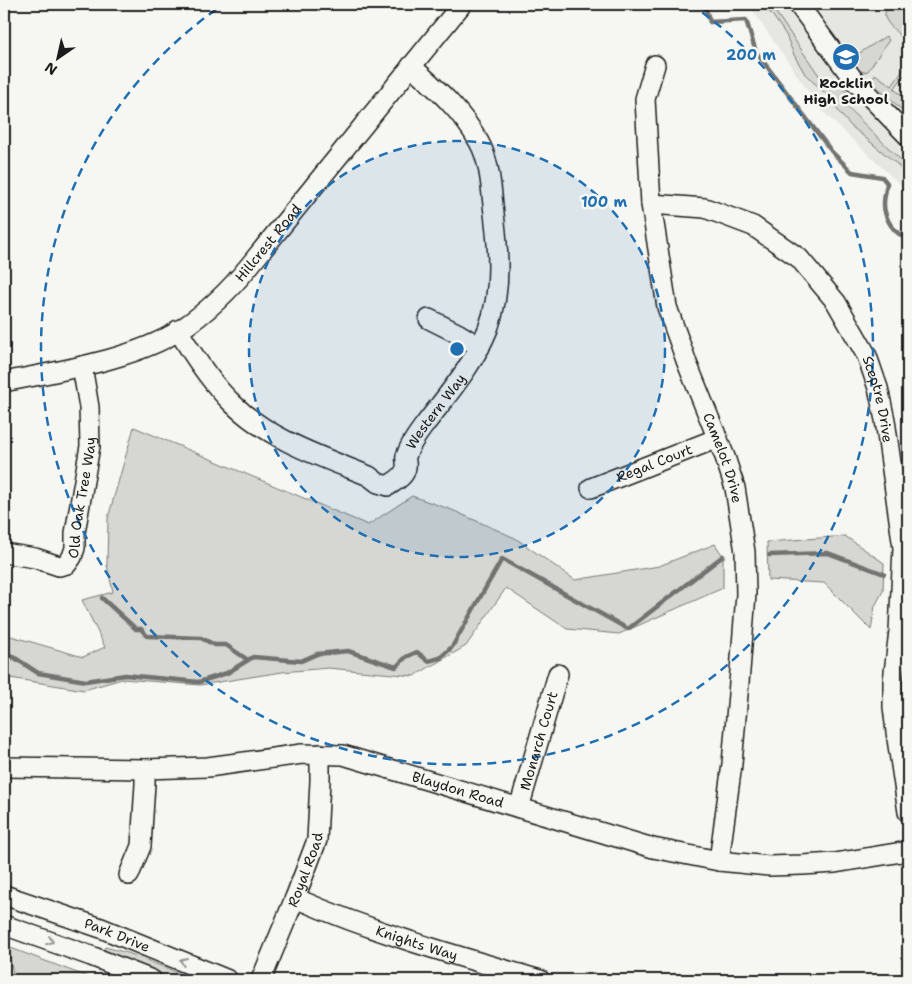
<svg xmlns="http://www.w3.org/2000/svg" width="912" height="984" font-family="'Shantell Sans',sans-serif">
<rect width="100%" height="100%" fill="#f6f6f2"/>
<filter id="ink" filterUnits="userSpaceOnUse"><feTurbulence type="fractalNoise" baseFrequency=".02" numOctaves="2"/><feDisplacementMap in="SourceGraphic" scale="10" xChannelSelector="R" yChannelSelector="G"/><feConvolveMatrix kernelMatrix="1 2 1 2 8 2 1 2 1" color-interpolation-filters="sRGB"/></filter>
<g filter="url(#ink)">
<path fill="#e6e6e2" d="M748,4H908V192L821,110Z"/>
<path fill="#d6d6d2" stroke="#797977" d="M761,4H770L829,90L838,85L851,96L852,100L846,106L908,167V179L897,164L851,126L841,115L828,96L805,74L794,55L786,35L773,16Z
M892,4H908V42C902,37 883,22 885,14C885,11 890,6 892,4Z
M886,36L889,40L868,71L864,72L859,70L854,62L855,56Z
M908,63V70L894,89L908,100L906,108L901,109L873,83L872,80L875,74L892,86Z
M134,427L368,525L412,496L452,510L515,538L575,580L659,566L715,544L723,556V588L619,634L567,629L506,588L466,646L414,676L328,668L282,672L200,685L122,679L84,690L4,677V634L83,657L105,647L82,600L113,592L107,565L108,518Z
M845,536L884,563L883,591L875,606L871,630L824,583L768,580L767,542Z
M8,947L96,980H14Z
M105,947L128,953L197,980H172L103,953Z"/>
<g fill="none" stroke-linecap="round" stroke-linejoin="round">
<path stroke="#727271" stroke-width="4.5" d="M704,4L710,22L746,20L756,52L832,152L852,172L882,177L887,183C886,190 884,197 884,204C884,217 894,236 908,237
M769,555L828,553L884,574
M102,598L136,629H141L147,636L201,638L215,645H226L248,660
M4,666H6L12,656L38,673L86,681L125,675L199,682L227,673L253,657L301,661L317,654L348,651L396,667L406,657L417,652L428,661L440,658L452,647L502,559L628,629L723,556"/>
<g stroke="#1c1c1c" stroke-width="22">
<g id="minor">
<path d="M798,4L853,79L908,136"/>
<path id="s1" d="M655,65L645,99L651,204L667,307L687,363L725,457L735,488L745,552L746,594L740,671L732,764L719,861"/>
<path id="s2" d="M651,204L705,208L753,226L799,258L836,302L867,356L878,388L885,420L903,548L899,631L893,681V707L896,732L908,812"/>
<path d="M429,319L459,334L480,347"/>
<path id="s3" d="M178,330C194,357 211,383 233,404C270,440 322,457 369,476L378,483L388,486C395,481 405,477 406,467C407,464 405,460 406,456C409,447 417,435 423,427C447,395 473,366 488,329C503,289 498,245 493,205C491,184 489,160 479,142C462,111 437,89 411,66"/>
<path id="s4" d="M4,382C58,371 133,360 180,330C207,312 230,290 250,265L462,4"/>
<path id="s5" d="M591,488L718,438"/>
<path id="s6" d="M4,553L35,558L59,566L67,564L72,557L75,548V533L90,446L89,407L82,366"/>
<path id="s7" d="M4,767L145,769L208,767L302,754L343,755L653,848L719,861L769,866L802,865L835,863L908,851"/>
<path id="s8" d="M519,808L558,674"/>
<path d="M129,875L141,846L145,784V769"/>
<path id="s9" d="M4,895L101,928L228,980"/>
<path id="s10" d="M295,898C375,933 457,956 540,980"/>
<path d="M4,925L91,956L152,980"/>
<path id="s11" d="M261,980L295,898L317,840L320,781V754"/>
</g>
</g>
<use href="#minor" stroke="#f6f6f2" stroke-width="19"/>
</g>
<defs><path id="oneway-chevron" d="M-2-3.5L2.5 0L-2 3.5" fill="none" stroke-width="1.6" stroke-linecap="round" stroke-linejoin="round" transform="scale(1.25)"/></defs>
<g stroke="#949492">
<use href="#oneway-chevron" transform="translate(50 941) rotate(20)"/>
<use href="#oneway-chevron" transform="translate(183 961) rotate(-157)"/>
</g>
</g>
<circle cx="457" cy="349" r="208" fill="#1f6fb2" fill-opacity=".12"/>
<g fill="none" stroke="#1f6fb2" stroke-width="2.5" stroke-dasharray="9 6">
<circle cx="457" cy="349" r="208"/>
<path d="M690 4A416 416 0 1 1 224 4"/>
</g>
<defs>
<g id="school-disc" transform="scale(1.4375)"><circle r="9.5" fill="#1f6fb2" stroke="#f6f6f2"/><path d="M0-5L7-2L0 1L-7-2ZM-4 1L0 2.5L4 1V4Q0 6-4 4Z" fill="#fff"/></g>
</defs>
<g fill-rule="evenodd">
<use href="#school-disc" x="846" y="57"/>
</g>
<g text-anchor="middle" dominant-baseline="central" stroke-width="5" stroke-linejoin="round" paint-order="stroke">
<g font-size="14" font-weight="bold" fill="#1c1c1c" stroke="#f6f6f2">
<text x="846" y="83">Rocklin<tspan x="846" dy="16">High School</tspan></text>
</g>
<g font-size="14" fill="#1c1c1c" stroke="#f6f6f2">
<text stroke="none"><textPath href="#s4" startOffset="309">Hillcrest Road</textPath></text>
<text stroke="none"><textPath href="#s2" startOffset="326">Sceptre Drive</textPath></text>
<text stroke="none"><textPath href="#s3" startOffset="361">Western Way</textPath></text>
<text stroke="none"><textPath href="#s1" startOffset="406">Camelot Drive</textPath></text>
<text stroke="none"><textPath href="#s5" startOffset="68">Regal Court</textPath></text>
<text stroke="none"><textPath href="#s6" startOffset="134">Old Oak Tree Way</textPath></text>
<text stroke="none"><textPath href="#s8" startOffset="70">Monarch Court</textPath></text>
<text stroke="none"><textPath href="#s7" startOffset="460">Blaydon Road</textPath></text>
<text stroke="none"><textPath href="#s11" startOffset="119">Royal Road</textPath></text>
<text stroke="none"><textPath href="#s9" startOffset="120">Park Drive</textPath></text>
<text stroke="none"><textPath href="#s10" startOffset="130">Knights Way</textPath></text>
</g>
</g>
<circle cx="457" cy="349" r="8" fill="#1f6fb2" stroke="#f6f6f2" stroke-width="2.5"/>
<g font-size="15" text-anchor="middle" font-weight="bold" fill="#1f6fb2" stroke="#f6f6f2" stroke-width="5" stroke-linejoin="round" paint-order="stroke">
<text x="751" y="60">200 m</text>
<text x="604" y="207">100 m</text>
</g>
<rect width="912" height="984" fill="none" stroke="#f6f6f2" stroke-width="20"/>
<rect x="10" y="10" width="892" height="964" fill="none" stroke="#1c1c1c" stroke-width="2" filter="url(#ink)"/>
<g transform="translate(58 58) rotate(214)" stroke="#f6f6f2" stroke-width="4" paint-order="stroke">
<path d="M0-4L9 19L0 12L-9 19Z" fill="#1c1c1c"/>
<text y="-8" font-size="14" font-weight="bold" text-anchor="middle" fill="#1c1c1c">N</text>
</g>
</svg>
